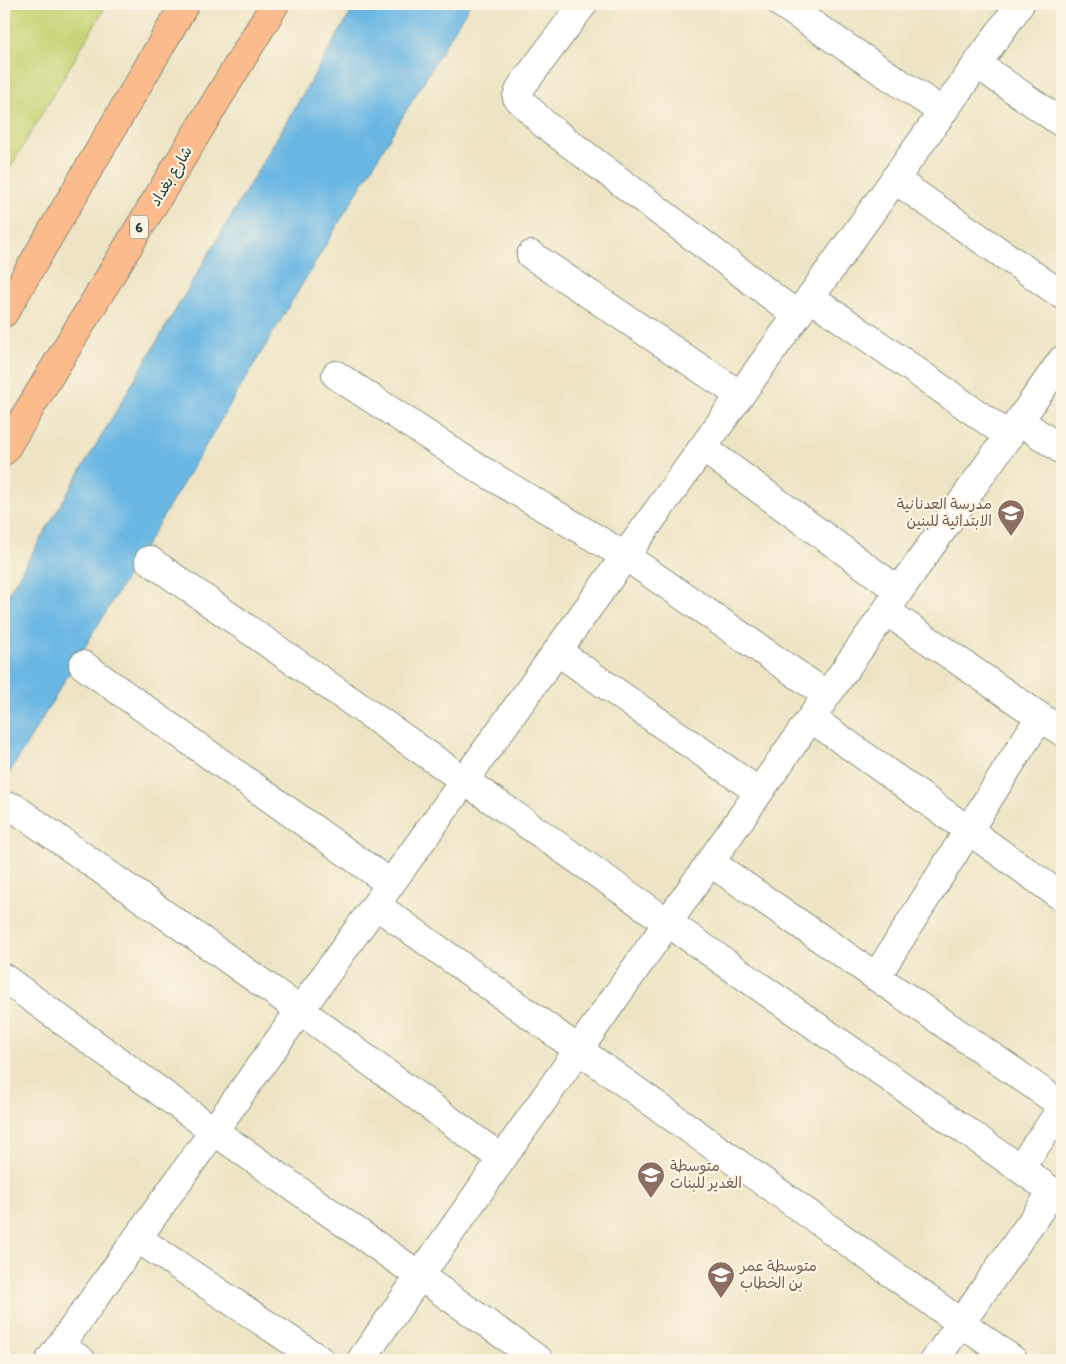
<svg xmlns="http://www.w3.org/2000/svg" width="1066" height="1364" font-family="Itim,'Playpen Sans Arabic',sans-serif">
<rect width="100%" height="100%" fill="#fcf5e5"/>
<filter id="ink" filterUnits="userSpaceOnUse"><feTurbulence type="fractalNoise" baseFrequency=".02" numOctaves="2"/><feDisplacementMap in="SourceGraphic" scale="10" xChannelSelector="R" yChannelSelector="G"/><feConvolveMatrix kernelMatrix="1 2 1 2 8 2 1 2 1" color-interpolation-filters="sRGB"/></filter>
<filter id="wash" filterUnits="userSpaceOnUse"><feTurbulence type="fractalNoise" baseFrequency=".0096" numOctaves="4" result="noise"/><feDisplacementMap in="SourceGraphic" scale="20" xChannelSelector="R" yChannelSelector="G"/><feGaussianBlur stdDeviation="1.12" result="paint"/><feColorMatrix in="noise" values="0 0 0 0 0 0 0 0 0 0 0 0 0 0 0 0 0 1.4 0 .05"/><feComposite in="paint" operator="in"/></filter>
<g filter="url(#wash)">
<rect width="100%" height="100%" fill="#eee4c5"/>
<path fill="#c7d375" stroke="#738854" d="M4,4H107L4,178Z"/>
<path fill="#6ab7e4" stroke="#447a8c" d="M356,4H470L4,782V601Z"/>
</g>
<g filter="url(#ink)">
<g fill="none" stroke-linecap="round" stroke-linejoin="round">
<g stroke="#86907c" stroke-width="30">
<path id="minor" d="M583,4L521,87L517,97L544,124L797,315
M782,4L943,112
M977,64L1062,123
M894,179L1062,295
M531,255L740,395
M810,297L1009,436
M336,375L473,465L625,556L827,695
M1020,421L1062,450
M703,448L899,591
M149,560L1062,1198
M886,611L1062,732
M557,651L759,792
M83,665L391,884
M811,718L1062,897
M13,807L300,1010L502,1159
M710,862L1062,1105
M376,905L1013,1360
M876,977L1040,717
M4,978L214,1131L539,1360
M1020,1168L1062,1108
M137,1238L320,1360
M60,1346L81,1360
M50,1360L1020,4
M361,1360L886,611L899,591L1062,360
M935,1360L1053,1191"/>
</g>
<g stroke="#86907c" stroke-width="30">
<path id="highway" d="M4,313L185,4
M4,451L275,4"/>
</g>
<use href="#minor" stroke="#fff" stroke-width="28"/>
<use href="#highway" stroke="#fbbb8d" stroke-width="28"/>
</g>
</g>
<defs>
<g id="school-pin" transform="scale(1.4375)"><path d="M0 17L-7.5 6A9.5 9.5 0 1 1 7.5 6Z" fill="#8d6e63" stroke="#fcf5e5"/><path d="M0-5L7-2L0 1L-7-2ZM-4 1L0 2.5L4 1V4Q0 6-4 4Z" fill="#fff"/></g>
</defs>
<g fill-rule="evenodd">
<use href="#school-pin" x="1011" y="513"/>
<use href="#school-pin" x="651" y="1175"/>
<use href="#school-pin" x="721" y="1275"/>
</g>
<g text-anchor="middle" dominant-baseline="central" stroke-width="4.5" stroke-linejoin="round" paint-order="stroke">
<rect fill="#fcf5e5" stroke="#617469" stroke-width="1" x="130" y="215.5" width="18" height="23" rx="4"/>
<g font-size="14" font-weight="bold" fill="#1f3d34">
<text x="139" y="227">6</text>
</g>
<g font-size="15" fill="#1f3d34" stroke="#fcf5e5">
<text transform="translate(171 176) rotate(-59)">شارع بغداد</text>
</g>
<g font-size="15" fill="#785e54" stroke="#fcf5e5" text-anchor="start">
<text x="992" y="504" text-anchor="end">مدرسة العدنانية<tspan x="992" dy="17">الابتدائية للبنين</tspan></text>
<text x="670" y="1166">متوسطة<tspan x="670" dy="17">الغدير للبنات</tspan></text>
<text x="740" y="1266">متوسطة عمر<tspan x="740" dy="17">بن الخطاب</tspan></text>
</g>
</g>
<rect width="1066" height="1364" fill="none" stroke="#fcf5e5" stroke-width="20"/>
</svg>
